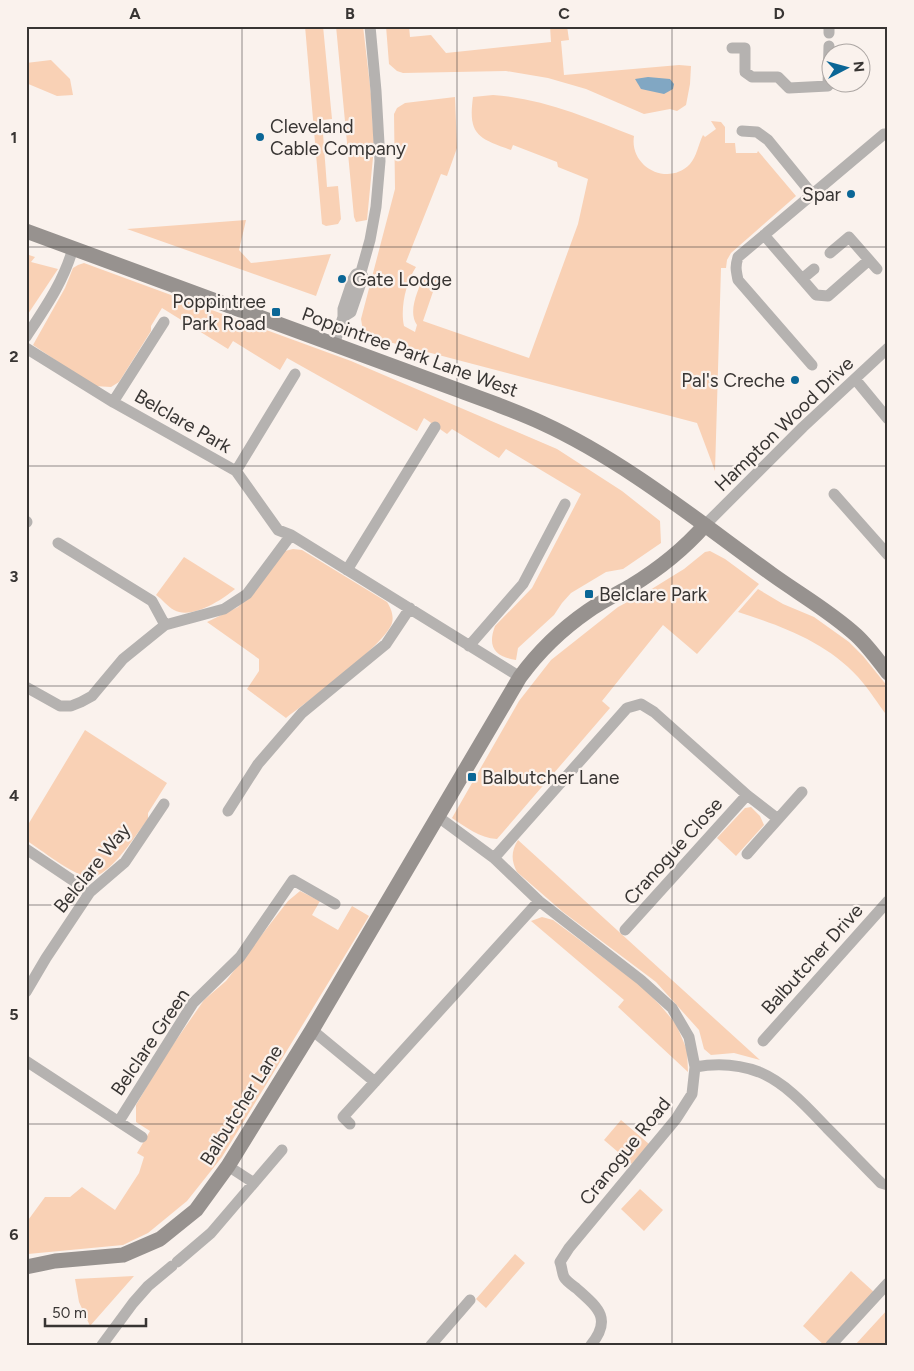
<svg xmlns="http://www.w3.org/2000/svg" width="914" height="1371" font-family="Figtree,sans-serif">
<rect width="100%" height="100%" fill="#faf2ed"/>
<path fill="#f9d1b5" d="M305,26H323L332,119L322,120L327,187L338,186L341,219L338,224L326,226L322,224Z
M336,26H363L371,94L374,147L367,220L356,222L354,217Z
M386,26H409L410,37L431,35L446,53L551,42L550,26H567L569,40L561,41L564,75L679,65L691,66L690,84L686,105L677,111L670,109L644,114L586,89L548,78L506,71L403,73L397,71L389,64Z
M51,60L70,79L73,95L57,96L26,83V63Z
M493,95C542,98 588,118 634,136C629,167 668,187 690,164C697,156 698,145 703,135L705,137L716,129L711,121L721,122L725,127V143H735L736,153H757L758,151L796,196L731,253L727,260L726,268H721L715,471L697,423L370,337L363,331L361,319L395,189L394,114L397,108L405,103L455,97L457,148L447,176L441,174L406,262L416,267C406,282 400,308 404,326L415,332L417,325C407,311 419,289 424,275L437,280L423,321L529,358L578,224L588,179L558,167L557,162L513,145L511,150C477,138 468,134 473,97Z
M246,220L239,250L251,263L331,254L316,296L127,229Z
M26,254L35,257L31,262L58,269L26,317Z
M84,263L351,361L557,449L622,491L660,521L661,543L623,569L606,572L571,593L562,603L554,615L518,648L516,660C495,657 487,647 495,626L532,588L581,494L506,449L499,458L452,429L447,434L424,418L417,431L287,358L280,370L233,341L228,349L162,308L151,326V331L119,382L111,387L94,386L33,345L65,288L73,268L78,265Z
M293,549L302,550L387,602C391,608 394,616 392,623C385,645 308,701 286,718L247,689L259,671V659L207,622L238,607L285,551Z
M710,551L725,559L759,584L697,654L663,625L602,701L610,708L497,839C479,838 466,827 452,818L519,701L551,660L618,607L650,590L684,569L705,552Z
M184,557L235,589C222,600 191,620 174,610C168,607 162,599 156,595Z
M758,589L783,604L814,617L849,642L863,656L888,687V717C878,704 869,689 858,677C826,642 781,626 738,612Z
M85,730L167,783L148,813V819C136,834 109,879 89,877C74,876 40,849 26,840V828Z
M751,807L760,816L764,825L736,856L717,838L745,808Z
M518,840L760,1060L734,1053L711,1055L704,1049L699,1030L656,982L563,912L517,872C511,861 511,851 518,840Z
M300,891L320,901L312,915L338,930L352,906L369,916L222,1157L187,1201L148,1233L123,1245L28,1254L26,1251V1223L45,1197H70L82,1187L115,1210L139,1173L144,1157L137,1153L150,1131L136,1122V1105L163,1059L204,1000L226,981L288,901Z
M542,917L553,920L640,985L660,1005L676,1024L687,1050L688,1072L618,1007L624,1000L531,921Z
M621,1120L649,1144L632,1164L604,1140Z
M640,1189L663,1210L644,1231L621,1209Z
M515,1254L525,1263L486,1308L476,1299Z
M851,1271L876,1294L830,1345H824L803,1326Z
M134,1276L90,1326L79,1302L75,1279Z
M888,1309V1345H855Z"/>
<path fill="#81a7c3" d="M648,77L670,79L674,84L673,89L664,94L641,89L635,79Z"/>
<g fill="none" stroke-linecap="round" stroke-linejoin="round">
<path stroke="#b5b2b0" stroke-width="11" d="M829,33V26
M732,48H745V72L752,77H778L789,88L828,86L829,46
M742,131L757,132L768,140L812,194
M764,235L816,295L828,296L869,260
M830,253L849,237L877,269
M802,279L814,269
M343,317L351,312L363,277L361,272L370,240L376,207L380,161L376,91L370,26
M26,337C45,308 64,281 73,248
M334,345L343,317V309L353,279L356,274L361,272
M26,348L113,402L236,471L278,530L291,535L520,677
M812,365L738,280C736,270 735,267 738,257L884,134H888
M855,379L888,419
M113,402L164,322
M236,471L295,374
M834,494L888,555
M26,521L27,522
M705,525L803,427L888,348
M58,543L152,601L165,625
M347,570L435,427
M469,646L523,584L565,504
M26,687L60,706H71L81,702L92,696L123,659L165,625L224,609L247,594L291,535
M228,811L258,764L302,713L386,644L410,608
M437,816L494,858L539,901L641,980L672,1008L689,1037L695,1067L692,1094L676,1119L569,1248L560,1262C562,1267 562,1273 564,1277C566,1281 572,1285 576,1288C597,1307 613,1318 591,1345
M778,819L802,792
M26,849L90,892
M494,858L627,708L641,704L654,712L747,795L778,819L747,854
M625,930L747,795
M26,992L46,958L90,892L125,862L164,804
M312,1030L375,1082
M763,1041L888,901
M26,1061L142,1137
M695,1067C717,1063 738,1064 759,1072C786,1083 808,1108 827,1128C845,1146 863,1165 881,1183L888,1185
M119,1121L193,1003L240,957L293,880L335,904
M350,1124L343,1117L539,901
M228,1166L254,1183
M177,1262L211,1233L282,1150
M102,1345L133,1303L148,1286L172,1266
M431,1345L470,1300
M831,1345L888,1283"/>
<path stroke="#97928f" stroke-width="15" d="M26,231L496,404C511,410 527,416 542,423C625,461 699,522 773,575C801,595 831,612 856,635C868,646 878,660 888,673
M26,1267L55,1261L123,1255L160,1239L196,1210L228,1166L312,1030L520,677C539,651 562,629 588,611C602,601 617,594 631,586C659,569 684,549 705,525"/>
</g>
<path fill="none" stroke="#383533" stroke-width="1" stroke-opacity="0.55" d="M242,26V1345M457,26V1345M672,26V1345M26,247H888M26,466H888M26,686H888M26,905H888M26,1124H888"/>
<g fill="#0a6696" stroke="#faf2ed" stroke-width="2">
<circle cx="260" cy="137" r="5"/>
<circle cx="851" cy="194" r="5"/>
<circle cx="342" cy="279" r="5"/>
<rect x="271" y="307" width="10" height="10" rx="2.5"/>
<circle cx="795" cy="380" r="5"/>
<rect x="584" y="589" width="10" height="10" rx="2.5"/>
<rect x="467" y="772" width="10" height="10" rx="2.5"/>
</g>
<g text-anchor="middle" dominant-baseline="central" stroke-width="4.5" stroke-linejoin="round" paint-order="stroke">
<g font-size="19" fill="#383533" stroke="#faf2ed" text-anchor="start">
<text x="270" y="126">Cleveland<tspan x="270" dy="22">Cable Company</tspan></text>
<text x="841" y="194" text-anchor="end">Spar</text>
<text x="352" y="279">Gate Lodge</text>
<text x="266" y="301" text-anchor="end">Poppintree<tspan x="266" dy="22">Park Road</tspan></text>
<text x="785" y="380" text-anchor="end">Pal's Creche</text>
<text x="599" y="594">Belclare Park</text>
<text x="482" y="777">Balbutcher Lane</text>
</g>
<g font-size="19" fill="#383533" stroke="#faf2ed">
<text transform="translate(410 352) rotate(20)">Poppintree Park Lane West</text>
<text transform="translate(183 421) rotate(30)">Belclare Park</text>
<text transform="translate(784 424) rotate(-44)">Hampton Wood Drive</text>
<text transform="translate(673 851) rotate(-48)">Cranogue Close</text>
<text transform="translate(92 868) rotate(-51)">Belclare Way</text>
<text transform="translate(812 959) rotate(-48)">Balbutcher Drive</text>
<text transform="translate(150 1042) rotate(-56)">Belclare Green</text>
<text transform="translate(241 1105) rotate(-58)">Balbutcher Lane</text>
<text transform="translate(625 1151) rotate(-51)">Cranogue Road</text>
</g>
</g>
<rect width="914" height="1371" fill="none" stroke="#faf2ed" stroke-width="55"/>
<g transform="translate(846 68) rotate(84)"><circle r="24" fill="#faf2ed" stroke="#aca6a3"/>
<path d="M0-4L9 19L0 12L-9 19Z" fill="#0a6696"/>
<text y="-8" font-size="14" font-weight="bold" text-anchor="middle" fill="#383533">N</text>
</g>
<path d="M45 1318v8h101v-8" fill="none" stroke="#383533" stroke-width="2.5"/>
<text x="52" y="1318" font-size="15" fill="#383533" stroke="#faf2ed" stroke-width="4" paint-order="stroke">50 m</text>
<rect x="28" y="28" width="858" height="1316" fill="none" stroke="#383533" stroke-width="2"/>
<g font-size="16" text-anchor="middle" font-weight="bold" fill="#383533">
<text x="135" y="19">A</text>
<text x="350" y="19">B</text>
<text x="564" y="19">C</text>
<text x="779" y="19">D</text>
<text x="14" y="143">1</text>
<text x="14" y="362">2</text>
<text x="14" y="582">3</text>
<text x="14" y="801">4</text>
<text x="14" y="1020">5</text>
<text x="14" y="1240">6</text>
</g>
</svg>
